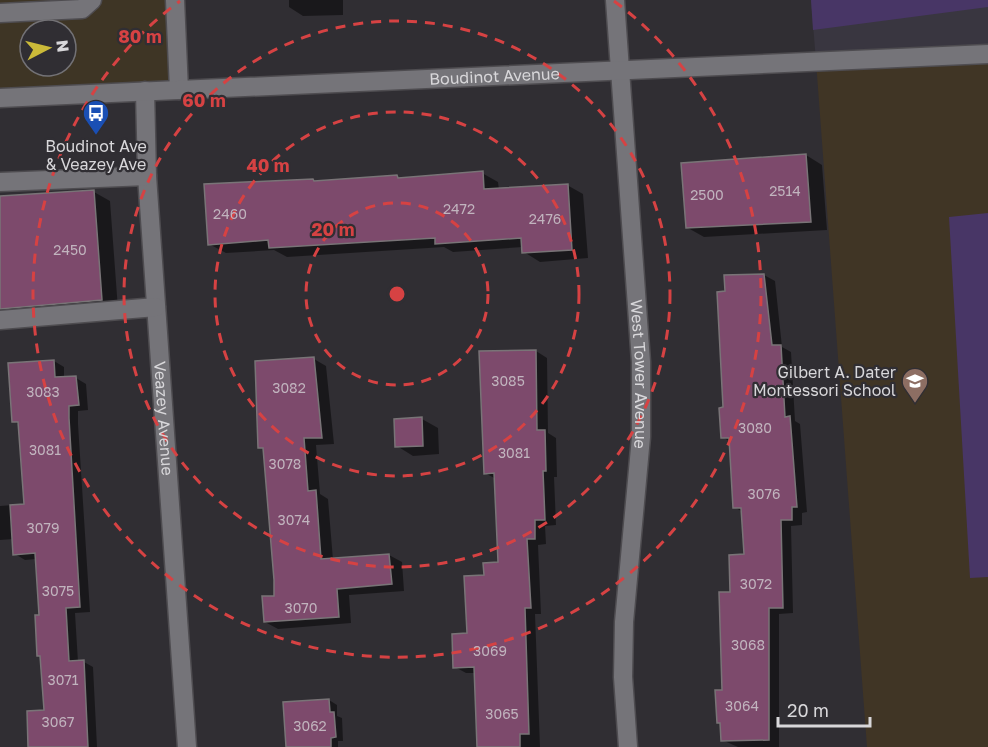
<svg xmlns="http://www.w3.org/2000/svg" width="988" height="747" font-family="'Golos Text',sans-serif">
<rect width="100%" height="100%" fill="#302e33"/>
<path fill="#3e3525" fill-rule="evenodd" d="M0,0H175L179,90L0,98ZM30,30H66V66H30Z"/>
<path fill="#393640" d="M811,0H988V54L816,61Z"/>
<path fill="#403525" d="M988,54V747H867L816,61Z"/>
<path fill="#483666" d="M811,0H988V7L813,30Z
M988,213V577L970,578L949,217Z"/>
<path fill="#0007" d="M250,0H343V15L303,16L289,7V0Z
M806,155L822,165L827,230L704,237L688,228Z
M482,173L498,182L499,190L567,185L583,194L588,258L540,262L524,252L523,247L453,252L444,247L287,257L274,250L226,253L209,244L317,183Z
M94,192L110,201L118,309L0,320V198Z
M764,275L775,281L782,347L791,352L795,421L800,424L807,512L802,513V525L791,526L793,613L779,614V747H738L722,740V724L718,722L731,594L746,556L743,512L734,507L731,442L722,437L726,293Z
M536,351L547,358L548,433L556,438L557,477H554L556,525L545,526L546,544L538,545L541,614H535L540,747H478L476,673H466L455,667L469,635L485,577L499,563L496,479L485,473Z
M314,359L326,366L334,444L316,445L320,494L328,499L333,560L389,555L402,562L404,591L349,595L351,623L278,629L265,622L275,597L265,450L260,447Z
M54,361L64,367V378H76L86,384L88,410L78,411V424L90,612L75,613L78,662H84L93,667L97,747H29L46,711L36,559L25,560L15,554L14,539L0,540V506L26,504L20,425L13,421Z
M422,419L438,428L439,454L413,456L397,446Z
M329,700L337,705V716L342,718L343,741H338V747H288Z"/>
<path fill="#7d4a6c" stroke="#797477" stroke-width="1.5" d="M806,154L811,222L686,228L681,163Z
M483,171L484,189L568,184L572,250L522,253L521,238L435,244V238L269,248L268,240L208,245L204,184L313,179L314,181L397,175L398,178Z
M94,190L102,300L0,309V196Z
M764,274L772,345H781L785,417L790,416L797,507H792V520H781L783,608H769V740L721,741L720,723H717L715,690H722L719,592H730L729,555L744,554L741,508H733L729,438H721L719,408L723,407L717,292L725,291L724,275Z
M536,350L537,430H545L546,471H543L545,520H535V539H527L531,608H525L529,734H520V747H477L474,667L453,668L452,634L467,633L464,576L484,575L483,563L498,562L494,473L484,474L479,351Z
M314,357L322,438H304L308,491L316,490L321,559L389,554L392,584L337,589L339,617L264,622L262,596H274V580L263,448H258L255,361Z
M54,360L55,377L76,376L79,405L69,406V418L80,607L66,608L69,661L84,660L88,747H28L27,711L44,710L40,656H37L35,615H39L35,553L13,555L10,505L24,504L18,422H12L8,363Z
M422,417L423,446L395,447L394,419Z
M329,699L330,712H334L336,737L331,738V747H286L283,702Z"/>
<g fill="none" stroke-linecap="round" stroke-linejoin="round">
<g stroke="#4e4c50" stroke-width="21">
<g id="minor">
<path d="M175,0L179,90"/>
<path id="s1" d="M615,0L641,362V437L624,622L623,677L628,747"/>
<path d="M0,13L82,9L92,0"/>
<path id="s2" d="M145,91L147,176L187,747"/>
<path id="s3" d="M0,98L988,54"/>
<path d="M0,182L147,176"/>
<path d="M0,320L156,307"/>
</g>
</g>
<use href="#minor" stroke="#757479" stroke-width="18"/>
</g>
<g fill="none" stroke="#d64243" stroke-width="3" stroke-dasharray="10 8">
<circle cx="397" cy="294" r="91"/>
<circle cx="397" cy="294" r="182"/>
<circle cx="397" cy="294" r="273"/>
<path d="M614 1A364 364 0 1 1 180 1"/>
</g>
<defs>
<g id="bus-pin" transform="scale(1.35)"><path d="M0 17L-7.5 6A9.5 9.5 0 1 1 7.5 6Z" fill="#1a4fb4" stroke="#302e33"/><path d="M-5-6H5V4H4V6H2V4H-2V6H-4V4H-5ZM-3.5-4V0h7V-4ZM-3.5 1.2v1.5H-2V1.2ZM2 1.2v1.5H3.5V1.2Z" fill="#fff"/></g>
<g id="school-pin" transform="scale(1.35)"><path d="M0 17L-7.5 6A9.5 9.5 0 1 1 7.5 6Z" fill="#8d6e63" stroke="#302e33"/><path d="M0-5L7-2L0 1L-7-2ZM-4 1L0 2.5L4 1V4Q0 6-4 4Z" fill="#fff"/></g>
</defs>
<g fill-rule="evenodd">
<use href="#bus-pin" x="96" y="113"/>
<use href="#school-pin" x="915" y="381"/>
</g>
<g text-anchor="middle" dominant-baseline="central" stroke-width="4.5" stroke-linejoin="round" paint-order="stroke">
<g font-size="14" fill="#c1b4be">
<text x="785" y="190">2514</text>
<text x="707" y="194">2500</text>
<text x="459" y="208">2472</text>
<text x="230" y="213">2460</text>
<text x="545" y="218">2476</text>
<text x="70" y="249">2450</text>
<text x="508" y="380">3085</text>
<text x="289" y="387">3082</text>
<text x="43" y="391">3083</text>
<text x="755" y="427">3080</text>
<text x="45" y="449">3081</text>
<text x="514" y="452">3081</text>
<text x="285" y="463">3078</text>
<text x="764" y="493">3076</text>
<text x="294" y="519">3074</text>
<text x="43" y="527">3079</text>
<text x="756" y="583">3072</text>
<text x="58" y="590">3075</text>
<text x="301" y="607">3070</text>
<text x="748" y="644">3068</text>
<text x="490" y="650">3069</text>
<text x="63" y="679">3071</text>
<text x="742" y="705">3064</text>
<text x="502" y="713">3065</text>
<text x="58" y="721">3067</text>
<text x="310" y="725">3062</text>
</g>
<g font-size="16" fill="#d8d7da" stroke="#302e33">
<text stroke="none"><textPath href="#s3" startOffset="495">Boudinot Avenue</textPath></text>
<text stroke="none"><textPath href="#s1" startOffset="375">West Tower Avenue</textPath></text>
<text stroke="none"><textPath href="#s2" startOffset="328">Veazey Avenue</textPath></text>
</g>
<g font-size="16" fill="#d8d7da" stroke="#302e33">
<text x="96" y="146">Boudinot Ave<tspan x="96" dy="18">&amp; Veazey Ave</tspan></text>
<text x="896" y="372" text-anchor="end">Gilbert A. Dater<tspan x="896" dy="18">Montessori School</tspan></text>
</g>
</g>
<circle cx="397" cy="294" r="9" fill="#d64243" stroke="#302e33" stroke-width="3"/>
<g font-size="18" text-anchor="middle" font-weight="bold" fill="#d64243" stroke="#302e33" stroke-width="4.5" stroke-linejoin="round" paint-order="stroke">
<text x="140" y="43">80 m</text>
<text x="204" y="107">60 m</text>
<text x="268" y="172">40 m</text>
<text x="333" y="236">20 m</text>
</g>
<g transform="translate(48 48) rotate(83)"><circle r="28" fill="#302e33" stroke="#737276" stroke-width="1.5"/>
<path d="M0-4.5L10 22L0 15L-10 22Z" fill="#cbba39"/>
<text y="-9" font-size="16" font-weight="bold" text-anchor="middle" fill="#d8d7da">N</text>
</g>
<path d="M778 717v9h92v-9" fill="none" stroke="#d8d7da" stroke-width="3"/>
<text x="787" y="717" font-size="18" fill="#d8d7da" stroke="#302e33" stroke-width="4.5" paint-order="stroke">20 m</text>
</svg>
